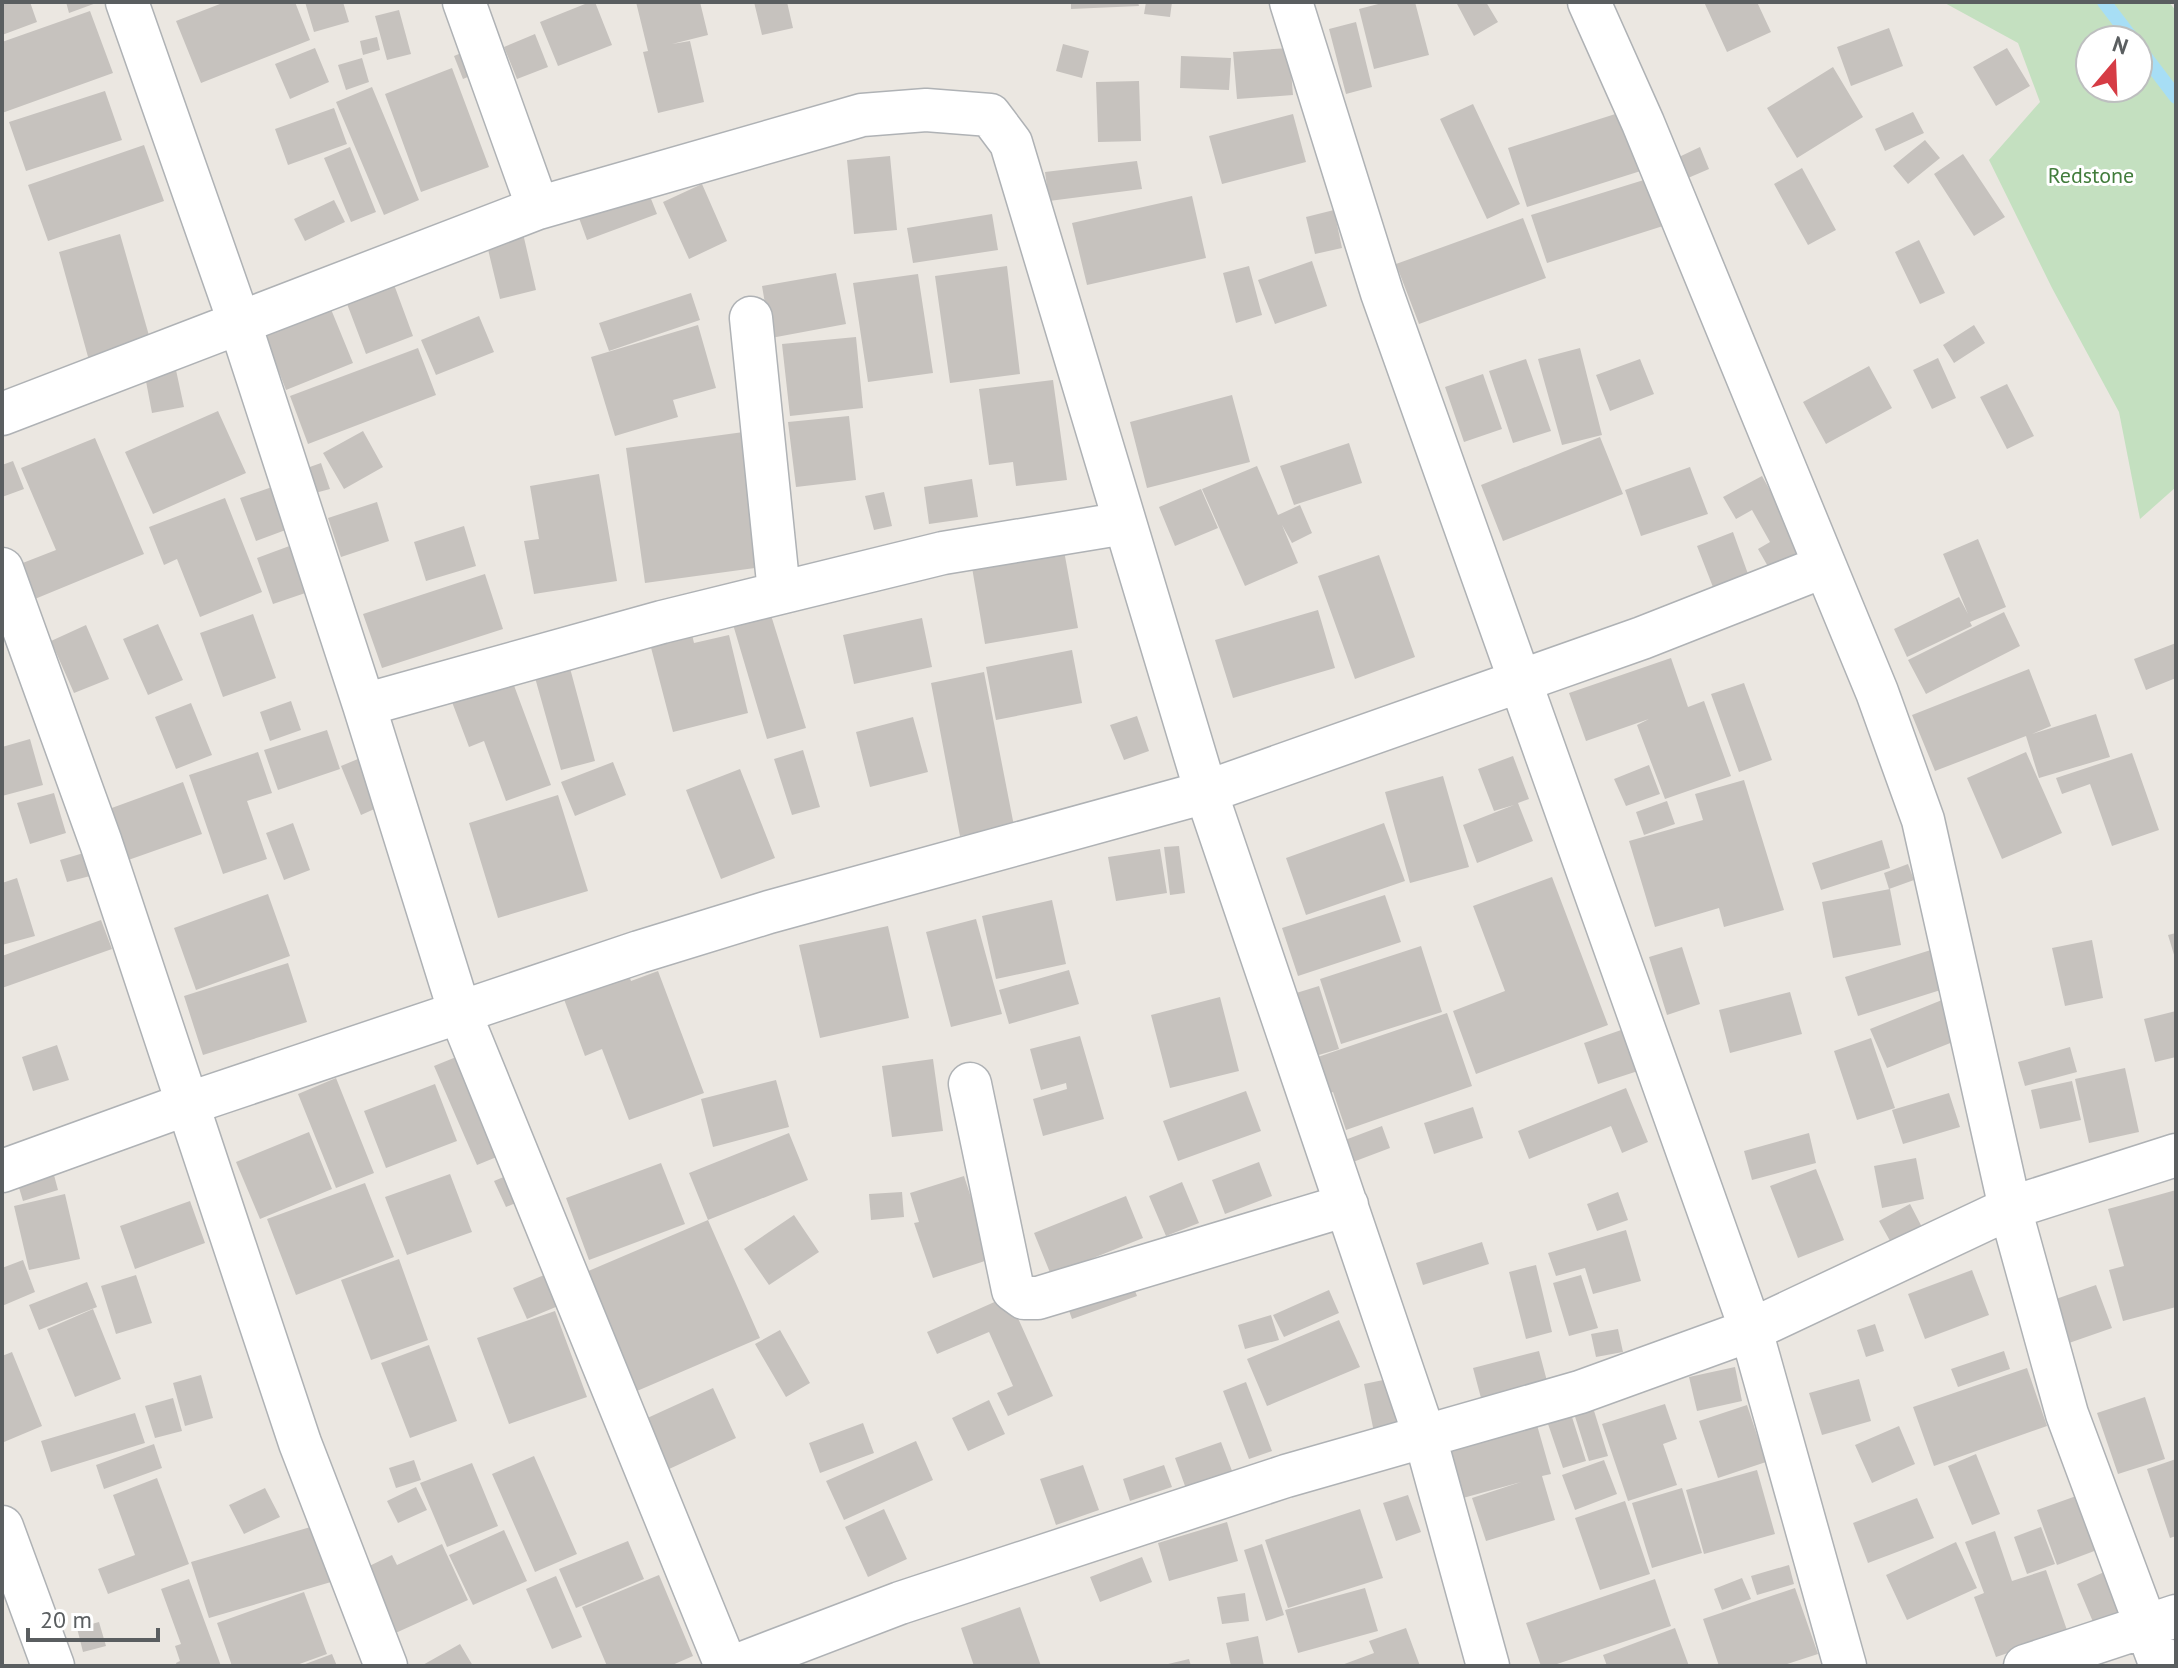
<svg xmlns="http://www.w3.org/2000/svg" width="2178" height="1668" font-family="'PT Sans',sans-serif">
<rect width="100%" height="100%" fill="#ebe7e1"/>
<path fill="#c4e0c0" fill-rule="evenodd" d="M1943,2H2169L2176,11V487L2140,519L2119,412L2052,288L1989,160L2040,102L2018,43ZM2090,40H2138V88H2090Z"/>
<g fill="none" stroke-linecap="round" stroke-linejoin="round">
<path stroke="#a7def5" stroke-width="14" d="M2104,2L2133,40
M2138,47L2176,97"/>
</g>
<path fill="#c6c2be" d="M2,2H30L37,22L2,35Z
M66,2H99L69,13Z
M225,2H295L310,40L201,83L176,21Z
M305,2H343L349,22L314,32Z
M590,2H595L612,45L558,66L540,22Z
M636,2H700L708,35L672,44L690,41L704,102L658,113L643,52L648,51Z
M754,2H787L793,28L762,35Z
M1071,2H1138L1139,6L1071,9Z
M1146,2H1172L1170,17L1144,14Z
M1386,2H1415L1429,55L1374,69L1359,9Z
M1456,2H1486L1498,22L1474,36Z
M1704,2H1757L1771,32L1727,52Z
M399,10L411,54L387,60L375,16Z
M90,11L113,73L2,113V42Z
M1356,22L1372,87L1346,94L1329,29Z
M1889,28L1903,66L1851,86L1837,47Z
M535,34L548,67L517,79L504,47Z
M377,37L380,50L363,55L360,41Z
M1063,44L1089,51L1082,78L1056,71Z
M315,48L329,82L290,99L275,64Z
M1289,48L1293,95L1237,99L1233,52Z
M2007,48L2030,86L1996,106L1973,67Z
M466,51L477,73L463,79L454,56Z
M1181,56L1231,58L1229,90L1180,88Z
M362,58L369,82L346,90L338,65Z
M1833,67L1863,117L1797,158L1767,108Z
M452,68L489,167L421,192L385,94Z
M1139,81L1141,141L1098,142L1096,82Z
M372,87L419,200L384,215L336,102Z
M105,91L122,140L26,171L9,122Z
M1473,104L1520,204L1487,219L1440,119Z
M334,108L347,144L288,165L275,129Z
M1628,110L1647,169L1527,207L1508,148Z
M1913,112L1924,133L1885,151L1875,129Z
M1293,114L1306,162L1222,184L1209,136Z
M1925,140L1940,158L1908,184L1893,166Z
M144,145L164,201L48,241L28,185Z
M350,147L376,212L351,222L324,158Z
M1700,147L1709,169L1688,178L1679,157Z
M1963,154L2005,217L1974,236L1934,174Z
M890,156L897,230L854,234L847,160Z
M1137,161L1142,189L1049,201L1045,172Z
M1802,168L1836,230L1808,245L1774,184Z
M1647,179L1663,226L1547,263L1531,215Z
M644,181L657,214L587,240L575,207Z
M702,184L727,241L689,259L663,202Z
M1192,196L1206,258L1087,285L1072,223Z
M334,200L345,222L305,241L294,219Z
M1334,210L1342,248L1315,254L1306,217Z
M992,214L998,250L913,263L907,228Z
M1523,218L1546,278L1419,324L1396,264Z
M522,229L536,290L500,299L485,237Z
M120,234L152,346L90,364L59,252Z
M1919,240L1945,293L1920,304L1895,252Z
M1312,261L1327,306L1275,324L1258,280Z
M1007,266L1020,374L950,383L935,276Z
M1249,266L1262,315L1236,323L1223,273Z
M389,271L413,336L366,354L341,288Z
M836,273L846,324L771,338L762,286Z
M918,274L933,373L868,382L853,283Z
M691,293L700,320L609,351L599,323Z
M326,297L353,363L286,390L260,323Z
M479,316L494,352L436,375L421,340Z
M698,325L716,388L673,400L678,417L615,436L591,357Z
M1974,325L1985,343L1954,363L1943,345Z
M856,337L863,408L790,416L782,344Z
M418,348L436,395L308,444L290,396Z
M1580,348L1602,435L1562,445L1538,359Z
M1938,358L1956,398L1932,409L1913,370Z
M1526,359L1551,431L1513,443L1489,371Z
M1640,359L1654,394L1610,411L1596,375Z
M1869,366L1892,408L1826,444L1803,402Z
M176,370L184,407L152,413L145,376Z
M1483,374L1502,429L1464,442L1445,387Z
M1053,380L1067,480L1016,486L1013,462L989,465L979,389Z
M2007,384L2034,436L2007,449L1980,397Z
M1232,395L1250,462L1147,488L1130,422Z
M218,411L246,473L153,514L125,452Z
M849,416L856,480L796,487L788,422Z
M363,431L383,467L344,489L323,453Z
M751,431L770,566L645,583L626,448Z
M1600,437L1623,494L1503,541L1481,485Z
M95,438L144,554L30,601L15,566L56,550L21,468Z
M1349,443L1362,483L1294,505L1280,466Z
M13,461L24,489L2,497V465Z
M321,463L330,489L315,493L307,468Z
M1257,466L1278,515L1300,505L1312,533L1292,543L1282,525L1298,563L1245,586L1202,489Z
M1690,467L1708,514L1641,536L1625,490Z
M599,474L617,581L534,594L524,541L539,539L530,486Z
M1762,476L1804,552L1770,570L1758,549L1770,542L1752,510L1736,519L1723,497Z
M972,479L978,517L929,524L924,487Z
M275,486L291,528L256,541L240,498Z
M1201,489L1218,528L1175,546L1159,507Z
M884,492L892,526L874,530L865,496Z
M225,498L262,592L200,617L177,559L164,565L149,527Z
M377,502L389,541L341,557L328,518Z
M464,526L476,566L426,581L414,542Z
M1733,532L1753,588L1718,600L1697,546Z
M1061,534L1078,628L985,644L969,550Z
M1978,539L2006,607L1970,622L1972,626L1907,657L1894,629L1959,597L1968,614L1943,554Z
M303,541L320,588L273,604L257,558Z
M1379,555L1415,657L1355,679L1318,576Z
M485,574L503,629L382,668L363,614Z
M766,599L806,728L767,739L729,611Z
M1318,610L1335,668L1233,698L1215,640Z
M2004,612L2020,646L1926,694L1908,660Z
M253,614L276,678L223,697L200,633Z
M922,618L932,667L854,684L843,635Z
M158,624L183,680L148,695L123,639Z
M86,625L109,679L74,693L51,641Z
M690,626L694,643L729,635L748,713L673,732L648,636Z
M2176,643V678L2146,690L2134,659Z
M1072,650L1082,703L996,720L986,667Z
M567,657L595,761L561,770L532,667Z
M1671,658L1688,707L1704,701L1731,776L1665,799L1637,725L1649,719L1586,741L1569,693Z
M2029,669L2051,726L2032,734L2096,714L2110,757L2039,778L2026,736L1935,771L1912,715Z
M509,672L551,785L506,801L484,741L469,747L449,694Z
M984,672L1014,826L960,836L931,683Z
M1744,683L1772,760L1739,772L1711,694Z
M291,701L301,730L270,741L260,712Z
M191,703L212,755L176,769L155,717Z
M1137,716L1149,751L1124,760L1110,725Z
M913,717L928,772L870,787L856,732Z
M327,730L340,769L278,790L264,750Z
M30,739L43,785L2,796V747Z
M803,750L820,807L792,815L774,759Z
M258,752L272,793L247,801L267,859L223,874L189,775Z
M2026,752L2062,833L2002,859L1967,778Z
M2132,753L2159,830L2112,846L2090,784L2062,794L2056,778Z
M370,754L390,802L361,815L341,766Z
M1513,756L1529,799L1518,803L1533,841L1477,863L1463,825L1514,805L1494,811L1478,769Z
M613,762L626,795L575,816L561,782Z
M1649,765L1660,794L1626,806L1614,779Z
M740,769L775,858L721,879L686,790Z
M1443,776L1469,867L1410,883L1385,792Z
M1744,780L1784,910L1724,927L1719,908L1655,927L1629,841L1703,820L1695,794Z
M183,782L202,834L117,864L98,813Z
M54,793L66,833L30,844L17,803Z
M558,795L588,891L498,918L469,823Z
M1667,801L1675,824L1644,835L1636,812Z
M293,823L310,870L284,880L266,833Z
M1384,823L1405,881L1306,915L1286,858Z
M1882,840L1890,868L1821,890L1812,863Z
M1179,846L1185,893L1170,895L1164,847Z
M1160,849L1167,893L1116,901L1108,857Z
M87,852L94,875L67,882L60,860Z
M1908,864L1914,880L1889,889L1884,873Z
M1552,877L1608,1025L1476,1074L1453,1011L1505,991L1473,906Z
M17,878L35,936L2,945V883Z
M1890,889L1901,945L1833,958L1822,902Z
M268,894L290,956L196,990L174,928Z
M1385,895L1401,942L1298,976L1282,928Z
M1052,900L1066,964L996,979L982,916Z
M976,919L1002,1014L951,1027L926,932Z
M101,920L112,949L2,988V956Z
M888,926L909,1018L820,1038L799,945Z
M2176,933V958H2175L2168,935Z
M2092,940L2103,998L2065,1006L2052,948Z
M1421,946L1442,1012L1341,1044L1320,979Z
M1682,947L1700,1004L1667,1015L1649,957Z
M1934,949L1947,988L1858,1016L1845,977Z
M623,959L631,981L658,971L704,1093L629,1120L602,1049L585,1056L558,983Z
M288,963L307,1022L203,1055L184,996Z
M1069,970L1079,1004L1009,1024L999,990Z
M1319,986L1339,1049L1312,1057L1293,994Z
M1790,992L1802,1034L1730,1053L1719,1010Z
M1220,997L1239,1071L1170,1088L1151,1015Z
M1942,1000L1958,1040L1887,1068L1870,1029Z
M2176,1011V1057L2155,1062L2144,1019Z
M1447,1013L1472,1086L1346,1130L1333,1092L1324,1095L1312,1059Z
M1624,1029L1638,1071L1598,1084L1584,1043Z
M1080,1036L1104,1119L1043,1136L1033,1099L1067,1089L1066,1083L1041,1090L1030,1049Z
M1871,1038L1895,1108L1857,1120L1834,1051Z
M57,1045L69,1080L33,1091L22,1057Z
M2070,1047L2077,1072L2025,1086L2018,1062Z
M461,1055L504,1154L477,1165L434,1066Z
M933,1059L943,1131L892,1137L882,1066Z
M2125,1068L2139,1132L2089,1143L2075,1079Z
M336,1078L374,1173L336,1188L298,1094Z
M776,1080L789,1127L713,1147L701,1099Z
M2072,1081L2081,1120L2040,1129L2031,1090Z
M435,1084L457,1141L386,1168L364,1111Z
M1626,1088L1648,1142L1622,1153L1611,1126L1529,1159L1518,1131Z
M1246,1091L1261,1131L1178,1161L1163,1121Z
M1949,1093L1960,1127L1903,1144L1892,1110Z
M1473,1107L1483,1138L1434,1154L1424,1123Z
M1382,1126L1390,1148L1353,1162L1345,1140Z
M309,1132L332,1189L260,1219L236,1162Z
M789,1133L808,1180L708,1220L689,1173Z
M1809,1133L1816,1163L1752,1180L1744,1151Z
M1916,1158L1924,1199L1882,1208L1874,1166Z
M50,1160L58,1190L23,1201L14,1171Z
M1259,1162L1272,1196L1225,1214L1212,1180Z
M661,1163L685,1224L589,1260L566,1198Z
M1816,1169L1844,1240L1798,1258L1770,1186Z
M450,1174L472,1232L407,1255L385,1197Z
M506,1176L518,1202L506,1207L494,1181Z
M964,1176L991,1259L933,1278L914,1223L919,1222L910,1193Z
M1182,1182L1199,1223L1166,1236L1149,1196Z
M365,1183L394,1257L296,1295L267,1219Z
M2176,1190V1307L2123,1321L2109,1270L2124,1266L2108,1209Z
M902,1192L904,1217L871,1220L869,1194Z
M1618,1192L1628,1220L1597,1231L1587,1204Z
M65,1194L80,1259L29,1270L14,1206Z
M1126,1196L1143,1238L1051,1275L1034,1233Z
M190,1201L205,1243L135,1269L120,1226Z
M1910,1204L1924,1231L1894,1248L1879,1221Z
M794,1215L819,1252L769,1285L744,1249Z
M708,1220L760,1338L637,1391L586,1272Z
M1626,1230L1641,1281L1593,1294L1585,1268L1556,1276L1548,1253Z
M1482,1242L1489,1264L1423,1285L1416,1263Z
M1122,1256L1137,1296L1072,1319L1058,1280Z
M399,1259L428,1340L371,1360L341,1280Z
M23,1260L35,1292L2,1306V1268Z
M1536,1265L1552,1332L1526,1339L1509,1272Z
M1972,1270L1989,1315L1925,1339L1908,1294Z
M549,1273L563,1304L527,1319L513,1288Z
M136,1275L152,1323L116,1334L101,1286Z
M1581,1275L1598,1328L1569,1336L1553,1283Z
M87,1282L97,1307L39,1330L29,1305Z
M2096,1285L2112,1328L2069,1343L2053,1300Z
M1329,1290L1339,1313L1284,1337L1273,1315Z
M1008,1296L1053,1396L1008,1416L997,1393L1013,1386L989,1332L937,1354L927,1332Z
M93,1309L121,1379L75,1397L47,1329Z
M555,1311L587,1397L509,1424L477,1338Z
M1271,1315L1279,1340L1245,1349L1238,1325Z
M1339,1320L1360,1367L1267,1406L1247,1359Z
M1875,1324L1884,1351L1866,1357L1857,1330Z
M1618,1329L1623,1352L1596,1357L1591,1334Z
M780,1330L810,1383L786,1397L755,1344Z
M429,1345L457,1421L410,1438L381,1363Z
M1539,1351L1547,1381L1481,1398L1473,1368Z
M2004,1351L2010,1369L1958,1387L1951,1369Z
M12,1352L42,1426L4,1442L2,1356Z
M1735,1367L1742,1401L1697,1411L1689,1377Z
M2027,1368L2047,1426L1934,1466L1913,1407Z
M201,1375L213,1418L185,1426L173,1383Z
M1388,1379L1398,1432L1375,1437L1364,1384Z
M1859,1379L1871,1421L1822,1435L1809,1393Z
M1246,1382L1272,1451L1249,1459L1223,1391Z
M713,1388L736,1438L667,1470L643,1420Z
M2145,1397L2165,1459L2118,1474L2097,1413Z
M173,1398L182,1431L155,1438L145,1406Z
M989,1400L1005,1434L968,1451L952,1418Z
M1591,1401L1608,1456L1589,1461L1572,1407Z
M1665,1404L1677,1439L1663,1444L1677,1485L1628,1501L1602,1424Z
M1747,1405L1766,1462L1718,1478L1699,1421Z
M135,1413L145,1443L51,1472L41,1441Z
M1572,1417L1586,1461L1563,1468L1548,1424Z
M863,1423L874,1453L820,1473L809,1443Z
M1537,1425L1551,1474L1542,1476L1555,1520L1486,1541L1472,1498L1521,1482L1463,1498L1449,1449Z
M1899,1426L1915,1464L1872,1483L1855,1445Z
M916,1441L933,1480L844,1520L826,1481Z
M1221,1442L1237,1484L1190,1500L1175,1458Z
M154,1444L162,1468L104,1489L96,1465Z
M1976,1454L2000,1514L1972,1525L1948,1466Z
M534,1456L577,1554L535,1572L492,1474Z
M2176,1459V1536L2170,1538L2147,1469Z
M414,1460L421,1480L396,1488L389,1468Z
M1604,1460L1617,1494L1575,1510L1562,1475Z
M472,1463L498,1526L447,1547L420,1483Z
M1083,1465L1099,1510L1056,1525L1040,1479Z
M1164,1465L1172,1487L1130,1501L1123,1479Z
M1757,1470L1775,1534L1704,1554L1686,1490Z
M157,1478L189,1564L108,1594L98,1569L135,1555L113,1495Z
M416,1487L427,1510L398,1523L387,1501Z
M265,1488L280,1517L244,1534L229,1505Z
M1682,1488L1702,1553L1652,1568L1632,1503Z
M2093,1490L2113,1544L2057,1565L2037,1510Z
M1408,1495L1421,1532L1396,1541L1383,1503Z
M1917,1498L1934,1538L1868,1563L1853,1523Z
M1625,1501L1650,1574L1600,1590L1575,1518Z
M884,1509L907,1559L868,1577L845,1527Z
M1360,1509L1383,1578L1288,1608L1265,1540Z
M1227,1522L1238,1561L1169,1581L1158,1543Z
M314,1526L331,1582L209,1618L191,1562Z
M2041,1527L2055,1564L2027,1574L2014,1537Z
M504,1530L527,1581L473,1605L449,1555Z
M1995,1531L2012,1581L2046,1570L2068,1633L1996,1657L1974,1597L1984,1593L1965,1542Z
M628,1541L644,1579L576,1608L559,1569Z
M1956,1542L1977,1588L1907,1620L1886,1575Z
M442,1544L468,1600L389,1636L359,1571L392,1555L397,1565Z
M1262,1544L1284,1615L1266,1621L1244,1550Z
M1142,1557L1152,1582L1100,1602L1090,1577Z
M1789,1565L1794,1584L1757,1595L1751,1576Z
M2111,1569L2130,1614L2096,1629L2077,1584Z
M659,1575L693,1656L670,1666H607L582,1607Z
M556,1576L582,1637L552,1649L526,1589Z
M1742,1578L1751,1599L1722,1610L1714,1589Z
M189,1579L221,1666H177L176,1663L180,1661L175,1646L181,1644L161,1589Z
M1655,1579L1671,1626L1551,1666H1541L1526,1623Z
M1365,1588L1378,1631L1298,1653L1285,1610Z
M1795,1588L1818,1654L1781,1666H1719L1703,1619Z
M304,1592L327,1654L294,1666H232L217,1623Z
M1245,1593L1249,1621L1222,1624L1217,1597Z
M1020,1607L1041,1666H974L961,1628Z
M99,1622L106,1646L83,1652L77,1628Z
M1406,1628L1420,1666H1339L1374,1653L1369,1641Z
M1675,1628L1689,1666H1607L1603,1655Z
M1258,1636L1264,1666H1231L1226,1643Z
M460,1644L473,1666H421Z
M332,1654L337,1666H300Z
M1189,1659L1191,1666H1164V1665Z"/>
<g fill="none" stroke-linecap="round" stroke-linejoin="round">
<g stroke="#afb2b5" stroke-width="45">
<path id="minor" d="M127,2L240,324L364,705L460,1013L726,1666
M464,2L538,208
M1291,2L1382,293L1751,1330L1845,1666
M1589,2L1643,123L1825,566L1877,692L1923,820L2010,1208L2067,1414L2161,1666
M751,318L779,592
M2,414L538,208L862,115L926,110L990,115L1011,143L1206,792L1425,1437L1488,1666
M2,569L101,843L300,1443L386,1666
M364,705L662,622L943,553L1125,523
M970,1084L1013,1290L1024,1298H1038L1347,1205
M2,1171L187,1104L639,952L769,912L1206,792L1642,638L1825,566
M2,1527L53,1666
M735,1666L900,1603L1286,1476L1580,1392L1751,1330L2010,1208L2176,1155
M2025,1666L2176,1616"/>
</g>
<use href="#minor" stroke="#fff" stroke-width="42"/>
</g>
<g text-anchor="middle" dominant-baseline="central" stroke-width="6" stroke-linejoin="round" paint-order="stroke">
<g font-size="22" fill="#427d3c" stroke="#fff">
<text x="2091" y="175">Redstone</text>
</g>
</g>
<rect width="2178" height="1668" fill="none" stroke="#5a5e60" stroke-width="8"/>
<g transform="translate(2114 64) rotate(19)"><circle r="38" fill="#ffffff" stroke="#bdbfbf" stroke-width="2"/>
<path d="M0-6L14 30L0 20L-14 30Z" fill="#d63c45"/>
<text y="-12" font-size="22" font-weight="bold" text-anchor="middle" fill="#5a5e60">N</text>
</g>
<path d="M28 1628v12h130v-12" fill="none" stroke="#5a5e60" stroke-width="4"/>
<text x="40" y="1628" font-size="24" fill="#5a5e60" stroke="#ffffff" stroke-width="6" paint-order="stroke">20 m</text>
</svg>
